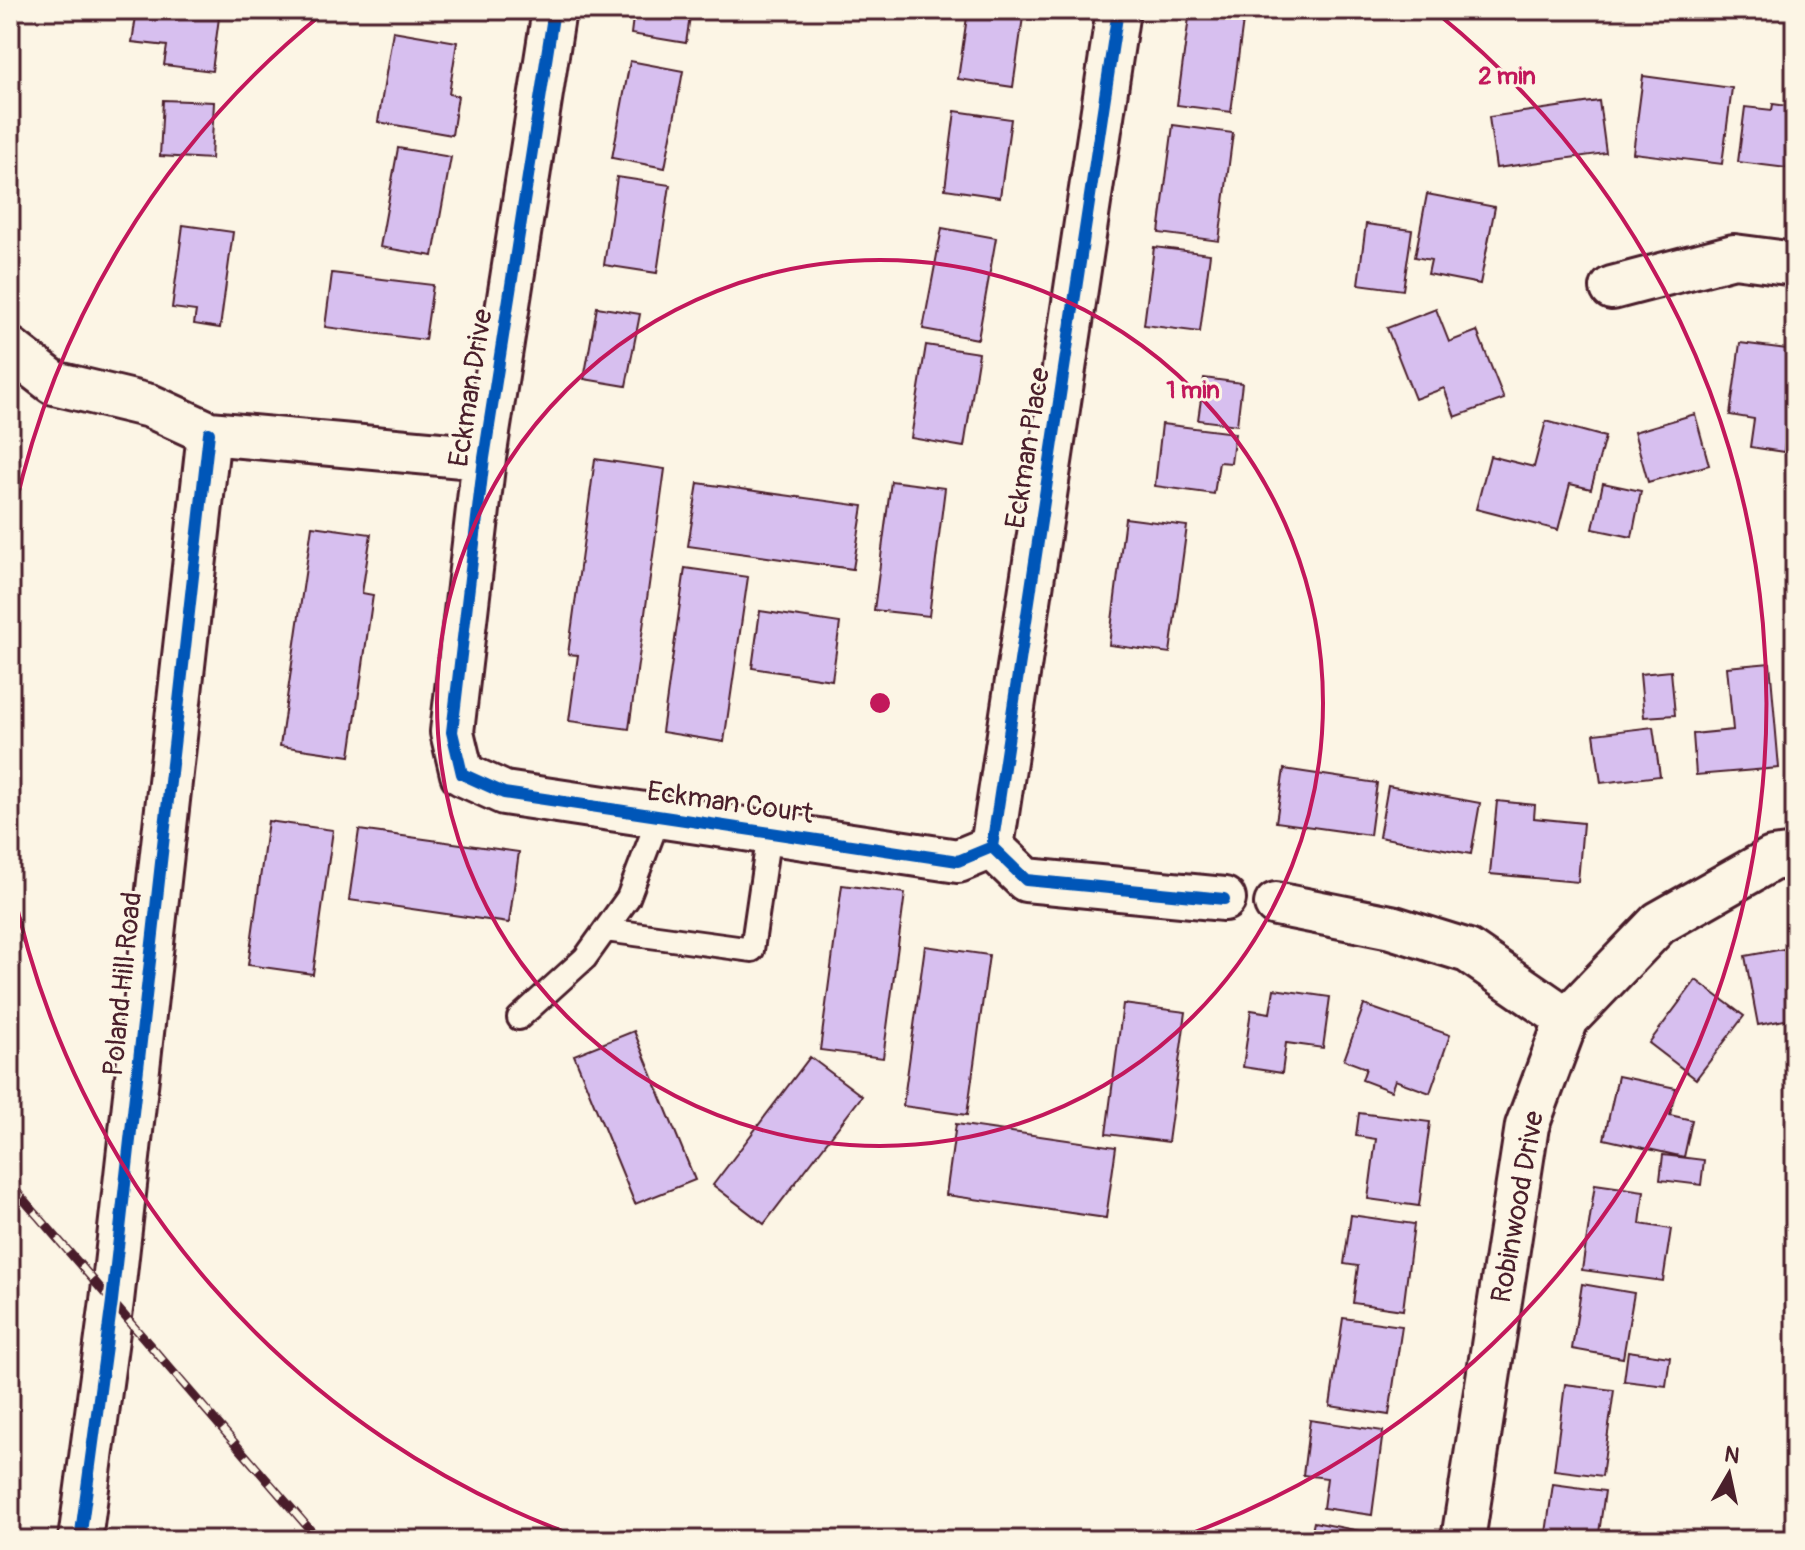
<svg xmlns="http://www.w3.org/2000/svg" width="1805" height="1550" font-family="Pangolin,sans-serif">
<rect width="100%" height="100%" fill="#fcf5e5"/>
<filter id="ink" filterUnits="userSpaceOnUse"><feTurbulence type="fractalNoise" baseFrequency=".0125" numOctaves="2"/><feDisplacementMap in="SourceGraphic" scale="16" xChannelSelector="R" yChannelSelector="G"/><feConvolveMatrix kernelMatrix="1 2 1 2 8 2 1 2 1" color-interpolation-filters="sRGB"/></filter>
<g filter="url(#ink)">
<path fill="#d7bfef" stroke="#4a1f2b" stroke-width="2" d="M137,10H220L212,71L164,65L167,46L132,42Z
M634,10H691L686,43L631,34Z
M968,10H1024L1013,87L958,79Z
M1190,10L1244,13L1231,112L1177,105Z
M393,31L457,42L449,94L458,96L452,135L378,122Z
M630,61L683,71L665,168L612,158Z
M1643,76L1732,88L1722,164L1633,153Z
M163,100L214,102L211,159L160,156Z
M1599,101L1606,153L1496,168L1489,117Z
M1773,104L1795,107V169L1738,162L1745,107L1772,110Z
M955,111L1011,119L1000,197L945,189Z
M1173,125L1233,133L1219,241L1159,233Z
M398,148L451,157L433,256L380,247Z
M617,177L670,185L657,273L604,265Z
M1427,194L1495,207L1480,284L1428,274L1431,260L1415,257Z
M1366,224L1412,230L1403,290L1358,284Z
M183,225L233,232L220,328L194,324L196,311L172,308Z
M942,228L996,238L978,339L923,329Z
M1154,247L1210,254L1200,332L1144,325Z
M332,273L433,285L425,340L325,327Z
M597,307L640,314L626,386L584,379Z
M1436,309L1449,342L1477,331L1504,399L1455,417L1444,388L1415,399L1387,328Z
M1740,343L1795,350V428L1787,427L1784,452L1750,447L1754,419L1730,415Z
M926,345L979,353L964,447L911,438Z
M1204,378L1242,383L1237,425L1198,420Z
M1695,414L1709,465L1648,482L1634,432Z
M1546,421L1605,437L1591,489L1570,484L1558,530L1476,509L1490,456L1534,467Z
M1162,424L1235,433L1231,463L1219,462L1214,494L1155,486Z
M595,459L665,469L629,729L569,721L578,655L568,654Z
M891,481L945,488L929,616L874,610Z
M698,483L863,506L853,569L688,546Z
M1603,483L1641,491L1632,537L1593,529Z
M1125,518L1187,526L1170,653L1109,645Z
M312,526L371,534L362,593L373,595L350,756L280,746Z
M685,568L748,577L724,742L662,732Z
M760,611L840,623L832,680L752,668Z
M1770,663L1779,768L1696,775L1693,734L1733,730L1727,667Z
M1671,671L1675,715L1644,717L1640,674Z
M1791,716H1795V767H1793Z
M1653,727L1660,776L1601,783L1594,734Z
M1284,769L1377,783L1370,835L1276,822Z
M1388,786L1480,803L1471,854L1379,837Z
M1497,801L1535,805L1534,818L1583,823L1578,882L1490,874Z
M268,821L333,830L313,974L248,965Z
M359,830L519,852L509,923L349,900Z
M842,885L905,893L883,1058L820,1050Z
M925,946L989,955L967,1115L903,1106Z
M1795,947V1018L1758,1025L1745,956Z
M1696,980L1744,1016L1696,1079L1649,1043Z
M1274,989L1330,997L1323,1048L1286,1043L1282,1073L1243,1067L1251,1010L1270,1013Z
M1123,1004L1186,1012L1168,1142L1106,1134Z
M1364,1005L1450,1035L1430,1093L1395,1080L1391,1091L1362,1080L1366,1068L1344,1060Z
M634,1031L695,1180L635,1204L574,1055Z
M810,1057L862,1096L764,1224L713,1185Z
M1618,1076L1676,1088L1670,1115L1692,1120L1684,1157L1604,1139Z
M1359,1113L1430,1122L1419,1206L1368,1199L1376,1139L1356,1136Z
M956,1124L1116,1147L1106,1218L946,1195Z
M1663,1155L1704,1160L1701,1185L1660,1180Z
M1595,1184L1644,1191L1640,1224L1671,1229L1663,1281L1582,1270Z
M1351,1215L1414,1224L1403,1310L1353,1303L1358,1266L1344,1264Z
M1582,1284L1634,1293L1623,1358L1572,1349Z
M1343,1318L1402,1326L1389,1415L1330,1406Z
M1628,1351L1670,1357L1666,1386L1624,1381Z
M1565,1384L1614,1390L1602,1476L1554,1470Z
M1310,1420L1383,1431L1372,1515L1323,1508L1327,1478L1303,1475Z
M1553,1484L1605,1491L1598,1540H1545Z
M1314,1522L1370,1533L1369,1540H1310Z"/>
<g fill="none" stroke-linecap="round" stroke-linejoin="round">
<g stroke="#4a1f2b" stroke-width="28">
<path id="lane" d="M606,930L752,950L769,833
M519,1018L585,958L628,898L659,817"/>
</g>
<g stroke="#4a1f2b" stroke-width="48">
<path id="street" d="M554,10L484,458L452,732L462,774L504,793L958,861L992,847
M1118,10L992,847L1026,880L1224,899
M1612,288L1734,256L1795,264
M10,349L54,383L150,406L209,433L484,458
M1276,904L1391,927L1468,951L1567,1019
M80,1540L112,1301L209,433
M1463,1540L1527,1126L1567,1019L1659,923L1772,859L1795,856"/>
</g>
<use href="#lane" stroke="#fcf5e5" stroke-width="22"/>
<use href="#street" stroke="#fcf5e5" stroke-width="42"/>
<g stroke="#4a1f2b" stroke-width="9">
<path id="rail" d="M10,1184L319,1540"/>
</g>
<use href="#rail" stroke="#fcf5e5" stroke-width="6" stroke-dasharray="18" stroke-linecap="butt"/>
<g stroke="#fcf5e5" stroke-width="17">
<path id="cycleway" d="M554,10L484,458L452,732L462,774L504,793L958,861L992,847
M1118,10L992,847L1026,880L1224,899
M80,1540L112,1301L209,433"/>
</g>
<use href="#cycleway" stroke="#0057b8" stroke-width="12"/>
</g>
</g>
<g fill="none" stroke="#c2185b" stroke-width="4">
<circle cx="880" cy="703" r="443"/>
<path d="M584 1539A887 887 0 0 1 11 880M11 526A887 887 0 0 1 322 14M1438 14A887 887 0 0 1 1176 1539"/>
</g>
<g text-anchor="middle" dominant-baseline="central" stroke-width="6" stroke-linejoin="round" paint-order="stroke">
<g font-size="28" fill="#4a1f2b" stroke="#fcf5e5">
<text transform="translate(471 388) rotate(-81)">Eckman Drive</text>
<text transform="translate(1028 448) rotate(-81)">Eckman Place</text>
<text transform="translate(730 803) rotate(8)">Eckman Court</text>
<text transform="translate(123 984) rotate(-84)">Poland Hill Road</text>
<text transform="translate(1518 1207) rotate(-80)">Robinwood Drive</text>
</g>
</g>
<circle cx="880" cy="703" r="12" fill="#c2185b" stroke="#fcf5e5" stroke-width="4"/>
<g font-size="24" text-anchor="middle" font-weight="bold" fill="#c2185b" stroke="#fcf5e5" stroke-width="6" stroke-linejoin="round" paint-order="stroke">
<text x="1507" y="84">2 min</text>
<text x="1193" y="398">1 min</text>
</g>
<rect width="1805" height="1550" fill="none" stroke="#fcf5e5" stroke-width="40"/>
<rect x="20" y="20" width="1765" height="1510" fill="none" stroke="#4a1f2b" stroke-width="3" filter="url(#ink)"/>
<g transform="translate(1729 1474) rotate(9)" stroke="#fcf5e5" stroke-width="6" paint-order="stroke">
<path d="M0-6L14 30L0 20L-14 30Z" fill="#4a1f2b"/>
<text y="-12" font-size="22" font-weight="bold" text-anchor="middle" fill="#4a1f2b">N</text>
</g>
</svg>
